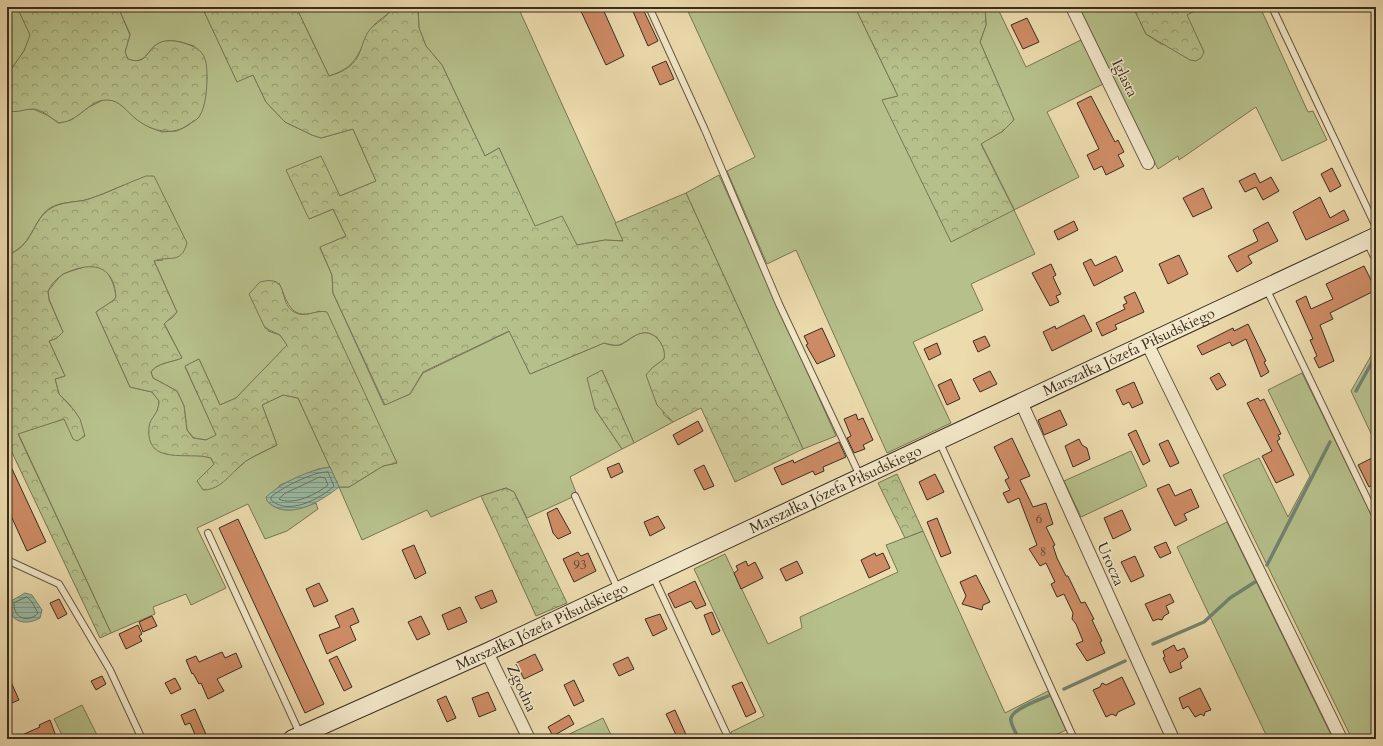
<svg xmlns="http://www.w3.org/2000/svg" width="1383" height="746" font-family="Cardo,serif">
<defs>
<pattern id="forest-crowns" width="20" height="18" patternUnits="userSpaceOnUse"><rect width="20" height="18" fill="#b6c08b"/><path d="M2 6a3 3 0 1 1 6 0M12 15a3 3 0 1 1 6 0" fill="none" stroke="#959c71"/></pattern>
<pattern id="water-rules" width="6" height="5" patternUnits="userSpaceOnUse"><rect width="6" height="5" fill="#9abca5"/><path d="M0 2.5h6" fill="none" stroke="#7f9986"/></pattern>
</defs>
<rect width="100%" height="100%" fill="#ecdbad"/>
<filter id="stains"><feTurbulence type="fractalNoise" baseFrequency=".005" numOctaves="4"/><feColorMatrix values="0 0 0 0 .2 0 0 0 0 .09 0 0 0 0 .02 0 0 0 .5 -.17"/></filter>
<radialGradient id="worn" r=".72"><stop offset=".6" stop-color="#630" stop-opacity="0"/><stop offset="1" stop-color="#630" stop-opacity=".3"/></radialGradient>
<path fill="#b6c08b" stroke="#787656" d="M7,7H17L31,35L24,51L7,75Z
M118,7H202L237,81L253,75L266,102L285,122L312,135L321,138L353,129L376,181L340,196L309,219L333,209L346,236L320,248L332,275L333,293L384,405L410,394L423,373L510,331L530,374L604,343C609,345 614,346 620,345C627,342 633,335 642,333C656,330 667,348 664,359L652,368L664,415L673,422L634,443L602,370L595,409L622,449L570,477L577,495L527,518L514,492L506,488L481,496L431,517L427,510L362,540L339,487H349L383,466L397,463L320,311C291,321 289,306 279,283L268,331L280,335L288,345L236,398L220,405L199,359L185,367L217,436L206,440L194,438L187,430L184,406L177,391L153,378L151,372C156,363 173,362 182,358L164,323L172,318L177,312L154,261L163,260L124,185C112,190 101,195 89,199C77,203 61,201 50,208C32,220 34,245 7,255V110L33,109L47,115L59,123L71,120L89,107L105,99L116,101L149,127L162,132L177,131L187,126L199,117L204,103L207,77L194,46C184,43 171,38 160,43C146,48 148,66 127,59L125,52L130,34Z
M296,7H391C389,16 380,18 374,25C371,28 369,34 367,38C356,59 352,69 329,76Z
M421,7H518L624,241L605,240L577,245L535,227L499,148L485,156L442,65L426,46L419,28L418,9Z
M686,7H855L898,96L882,100L1014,209L981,143L1003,131L1014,120L980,42L986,25L985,7H997L1026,67L1083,39L1105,83L1047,112L1079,177L1014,210L1035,254L971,284L983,310L913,342L951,423L887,453L796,250L767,264L727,171L755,157Z
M1079,7H1133L1146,34L1161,44L1204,52L1186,15L1202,7H1260L1308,112L1313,111L1327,140L1282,161L1256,107L1179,160L1178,156L1158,169Z
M719,175L836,436L803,449L686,193Z
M87,266C91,266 96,265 100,267C110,271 115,287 116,297L114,300L96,312L130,387L152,392L159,401C159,416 149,419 149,434L193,455H201L211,458L214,464L197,481L236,470L247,460L277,445L262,405L283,395L298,398L330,467L318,469L280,485L267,501C281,516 299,509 316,503L318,509L287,531L265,539L248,504L197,528L226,588L191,605L186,594L153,607L155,614L111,633L18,433L64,419L71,406L59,394L55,379L65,376L49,341L57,338L63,332L49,299L48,291L62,274Z
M1376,347V444L1351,391Z
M1302,373L1376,524V739H1352L1223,475L1259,458L1288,517L1310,476L1268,390Z
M1131,451L1147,486L1081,517L1064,481Z
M1227,522L1333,739H1268L1177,547Z
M923,531L1005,713L1048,691L1066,730L1047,739H734L731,732L764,716L694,569L725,554L768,644L802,628L800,617L898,572L886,545Z
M82,705L99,739H64L54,719Z
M603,718L613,739H559Z"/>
<path fill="url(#forest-crowns)" stroke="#787656" d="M17,7H118L130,35L125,52L128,59C147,66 146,50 159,43C168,38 183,42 192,46C205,51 207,62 207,76C207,87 206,107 199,117C197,120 192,122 189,124C173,137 151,131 136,119C127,112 120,100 107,100C93,99 82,115 70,120C67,122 62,122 58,123C52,118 41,109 33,109C23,109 17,114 7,110V75L24,51L30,35Z
M202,7H296L329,76C344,72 356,65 361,49C363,43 365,37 368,32C374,22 389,19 391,7H421L418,9L419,28L426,46L442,65L485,156L499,148L535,226L562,216L577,245L605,240L623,241L615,223L686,193L803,449L735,482L701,408L673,422L657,405L646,375L652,368L664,359C667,348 656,330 642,333C633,335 627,342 619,345C614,346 609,344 604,343L530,374L509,331L423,372L410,394L385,405L333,293L332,275L320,247L346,236L333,209L309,219L286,170L321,156L340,196L376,181L353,129L321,138L312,135L285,122L266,102L253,75L237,82Z
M855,7H985L986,25L980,42L1014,120L1003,131L981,144L1014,210L951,242L882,100L898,96Z
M1133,7H1202L1187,15L1204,52L1201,58L1196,61L1190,60L1146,34Z
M146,176H154L187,243C181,265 169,255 154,261L177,312L164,324L182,358C173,362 156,363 151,372L153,378L177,391L184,406L187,430L193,438L206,440L216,435L185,366L199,359L220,405L236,398L287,345L280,335L265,328L249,294L260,282C291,274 277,302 294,312C305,319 316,309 327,312L397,463L383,466L349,487H339L298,398L283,395L262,405L277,445C267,450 255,455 246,461C231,472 222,490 203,490L197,481L214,464L211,458C189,451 145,467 149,427C150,417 159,414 159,401L152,392L130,387L96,312L114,300L116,297C114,271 100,262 76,269C63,273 55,278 48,291L49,300L63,332L57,338L49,341L65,376L55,379L59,394L74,410L80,419L85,436L77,441L73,439L64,419L18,434L111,633L100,638L7,442V255C33,247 32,220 50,209C61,201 76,203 89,199C108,193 127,183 146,176Z
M602,370L634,443L622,449L595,409L587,378Z
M897,474L923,531L905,538L878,483Z
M506,488L514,492L567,603L536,616L481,496Z"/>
<path fill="url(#water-rules)" stroke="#738370" d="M330,467L339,487C320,502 288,522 267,501L266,497C282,482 309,470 330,467Z
M25,593L32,595L42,610L40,618C24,627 6,621 11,601Z"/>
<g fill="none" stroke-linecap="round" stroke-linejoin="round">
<path stroke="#6a7463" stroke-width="1" d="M328,472L334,486C320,499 288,516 271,500V497C281,488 314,471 328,472Z
M320,477L325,478L328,485C317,494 293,506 279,499L284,494Z
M27,597L32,602L38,613C28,624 13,618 14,603Z"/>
<path stroke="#738370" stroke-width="3.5" d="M1356,391L1376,355
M1267,565L1330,442
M1153,644L1204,622L1230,598L1255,582
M1064,689L1125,661
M1019,739C1016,733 1012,727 1011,721C1008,710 1039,700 1048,696"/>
</g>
<path fill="#ce8c66" stroke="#392d21" d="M579,7H602L624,56L606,65Z
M631,7H642L658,41L648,46Z
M1027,18L1039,42L1023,49L1011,25Z
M666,61L674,79L660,85L652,67Z
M1091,96L1115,142L1118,140L1124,152L1118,155L1124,166L1106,175L1102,166L1094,170L1087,155L1099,149L1077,103Z
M1332,168L1341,186L1330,192L1321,174Z
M1255,173L1260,183L1271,177L1279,191L1263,200L1256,187L1245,192L1239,181Z
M1203,188L1212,208L1193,217L1183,198Z
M1320,197L1330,218L1344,210L1349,220L1306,240L1293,212Z
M1074,221L1078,230L1058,240L1054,231Z
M1268,222L1278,241L1248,256L1252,263L1237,272L1228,256L1258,241L1253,230Z
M1179,255L1188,274L1168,284L1159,264Z
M1116,256L1123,271L1094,286L1083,263L1091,259L1095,266Z
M1051,264L1056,275L1053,277L1061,294L1056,296L1059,302L1050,306L1032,273Z
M1364,266L1376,290L1330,313L1333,319L1320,325L1334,361L1319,368L1314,358L1317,356L1310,340L1313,339L1296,301L1306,296L1311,309L1333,299L1326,284Z
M1135,292L1144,312L1115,325L1117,329L1102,336L1096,323L1125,309L1123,305L1127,303L1124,297Z
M1084,315L1092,331L1052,351L1043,332L1055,326L1056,329Z
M1248,324L1266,361L1264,362L1269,372L1261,377L1246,339L1232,346L1230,342L1202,355L1197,346L1233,328L1234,331Z
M822,328L835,356L817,364L806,345L808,344L804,336Z
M985,336L990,346L978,352L973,341Z
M937,343L941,354L929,360L924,349Z
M990,371L997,384L980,392L973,379Z
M1219,373L1226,385L1217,390L1210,378Z
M951,379L960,399L947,405L938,385Z
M1134,382L1143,403L1132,408L1129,402L1123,405L1116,390Z
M1258,398L1260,401L1264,399L1281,434L1278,435L1280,439L1277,441L1294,475L1276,483L1262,456L1272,451L1247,403Z
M1060,410L1067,425L1044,435L1038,420Z
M856,414L858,420L863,418L873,440L863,445L865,449L854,453L847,438L851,436L844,419Z
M698,421L703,431L678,445L673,435Z
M1136,430L1150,461L1143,465L1128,434Z
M1012,438L1030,476L1020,480L1033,507L1046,503L1053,524L1046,527L1055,545L1053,546L1057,558L1066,576H1068L1081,603L1085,602L1094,619L1092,620L1102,641L1100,642L1105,653L1087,661L1076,644L1083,641L1076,624L1072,619L1073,613L1064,594L1057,597L1051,584L1055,582L1046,563L1040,566L1029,549L1037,545L1019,498L1008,503L1003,493L1010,490L1005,480L1009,478L994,447Z
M1079,439L1082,445L1087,448L1090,459L1073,467L1065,446Z
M1168,440L1179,463L1170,467L1159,444Z
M839,442L846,457L823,467L824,471L815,475L813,471L782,485L774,468L793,460L794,463Z
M1376,456V483L1369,487L1358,465Z
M7,458L46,542L27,551L7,507Z
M619,463L623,472L611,478L607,468Z
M704,465L714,486L704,490L694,470Z
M935,474L944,492L927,500L919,482Z
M1169,484L1175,496L1191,489L1199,507L1184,514L1187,520L1175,526L1157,489Z
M557,508L571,533L558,539L553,533L547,513Z
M1122,510L1131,530L1113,539L1104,518Z
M658,516L665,528L650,536L644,522Z
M937,518L951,553L941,557L927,522Z
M238,519L324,704L305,713L219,528Z
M1166,542L1171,553L1160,558L1154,547Z
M414,545L426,573L415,579L402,550Z
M578,552L581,556L588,553L596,571L574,582L563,559Z
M875,553L876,556L883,553L890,568L869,578L861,560Z
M1135,556L1144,576L1131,582L1121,562Z
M746,561L748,566L755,562L763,578L741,589L734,573L738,570L736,566Z
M797,561L803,573L786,581L780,569Z
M976,575L990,602L983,605L982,610L962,604L966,596L960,582Z
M695,581L706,605L696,609L691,601L675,608L668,594Z
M319,583L328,601L314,607L306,589Z
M492,590L497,602L481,609L475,597Z
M1170,594L1174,602L1166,606L1169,613L1164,616L1162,620L1158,619L1153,621L1145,604Z
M59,599L67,614L58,619L50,603Z
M460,607L467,622L448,630L442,615Z
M353,608L359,622L350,626L356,640L327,654L319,635L340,627L335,616Z
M712,612L720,631L712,635L704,615Z
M660,614L667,629L653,636L645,619Z
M152,616L157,626L143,632L139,622Z
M421,616L430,634L417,640L408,622Z
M138,625L142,634L139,636L142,641L126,649L119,634Z
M1174,645L1177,651L1184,648L1188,657L1180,663L1182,668L1170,673L1163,658L1165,657L1163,651Z
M222,652L225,658L236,653L242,667L217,679L224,691L208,699L201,683L199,684L193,673L192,674L186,660L196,656L199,662Z
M535,654L543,670L524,679L516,663Z
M337,656L352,687L344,691L329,660Z
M628,657L634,669L619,676L613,664Z
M7,673L19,700L7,705Z
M102,676L106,684L96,690L91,681Z
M1122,677L1135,704L1118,712L1116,716L1112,714L1106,717L1093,690L1100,687L1102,683L1106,685Z
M175,678L181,689L171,694L165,683Z
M574,680L584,701L574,706L564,685Z
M742,682L756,712L746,717L732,686Z
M1200,688L1211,710L1205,712L1204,716L1201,714L1195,717L1188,706L1183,709L1179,698Z
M488,692L496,710L479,717L472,698Z
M446,696L456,718L447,722L437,700Z
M195,709L208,739H197L190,723L185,725L181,715Z
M675,710L688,739H678L666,714Z
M569,715L574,724L553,736L548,727Z
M50,720L57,739H13L40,727L39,725Z"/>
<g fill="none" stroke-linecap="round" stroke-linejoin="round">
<g stroke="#665844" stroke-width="8">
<path id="lane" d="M649,7L705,130L779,304L860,476
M1272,7L1376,227
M1266,288L1376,517
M939,441L1074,739
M575,496L618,589
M208,533L300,734
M7,560L59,584L110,670L142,739
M653,576L729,739"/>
</g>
<g stroke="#665844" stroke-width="14">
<path id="street" d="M1072,7L1148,163
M1369,239L1376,254
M1147,343L1341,739
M1021,402L1173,739
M487,652L529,739"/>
</g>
<g stroke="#392d21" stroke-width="19">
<g id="secondary">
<path id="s1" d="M292,739L487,652L1376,236"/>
</g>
</g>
<use href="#lane" stroke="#f3e8ca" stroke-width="6"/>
<use href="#street" stroke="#f3e8ca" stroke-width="12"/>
<use href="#secondary" stroke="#f3e8ca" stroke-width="17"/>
</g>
<g text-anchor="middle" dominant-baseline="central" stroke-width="3" stroke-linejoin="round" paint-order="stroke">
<g font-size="13" fill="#5e4532">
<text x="1039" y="519">6</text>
<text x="1043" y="552">8</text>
<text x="580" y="565">93</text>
</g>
<g font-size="15" fill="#392d21" stroke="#f3e8ca">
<text transform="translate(1125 78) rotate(64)">Iglasta</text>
<text stroke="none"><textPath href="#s1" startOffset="922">Marszałka Józefa Piłsudskiego</textPath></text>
<text stroke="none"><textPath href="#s1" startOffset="598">Marszałka Józefa Piłsudskiego</textPath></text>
<text transform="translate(1111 564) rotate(66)">Urocza</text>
<text stroke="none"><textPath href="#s1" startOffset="274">Marszałka Józefa Piłsudskiego</textPath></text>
<text transform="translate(522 688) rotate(65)">Zgodna</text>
</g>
</g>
<rect width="1383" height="746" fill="none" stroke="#ecdbad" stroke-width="24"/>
<rect x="8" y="8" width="1367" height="730" fill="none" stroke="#392d21" stroke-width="2"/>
<rect x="12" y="12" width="1359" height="722" fill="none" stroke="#392d21"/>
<rect width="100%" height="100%" filter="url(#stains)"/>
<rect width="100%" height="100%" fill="url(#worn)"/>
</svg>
